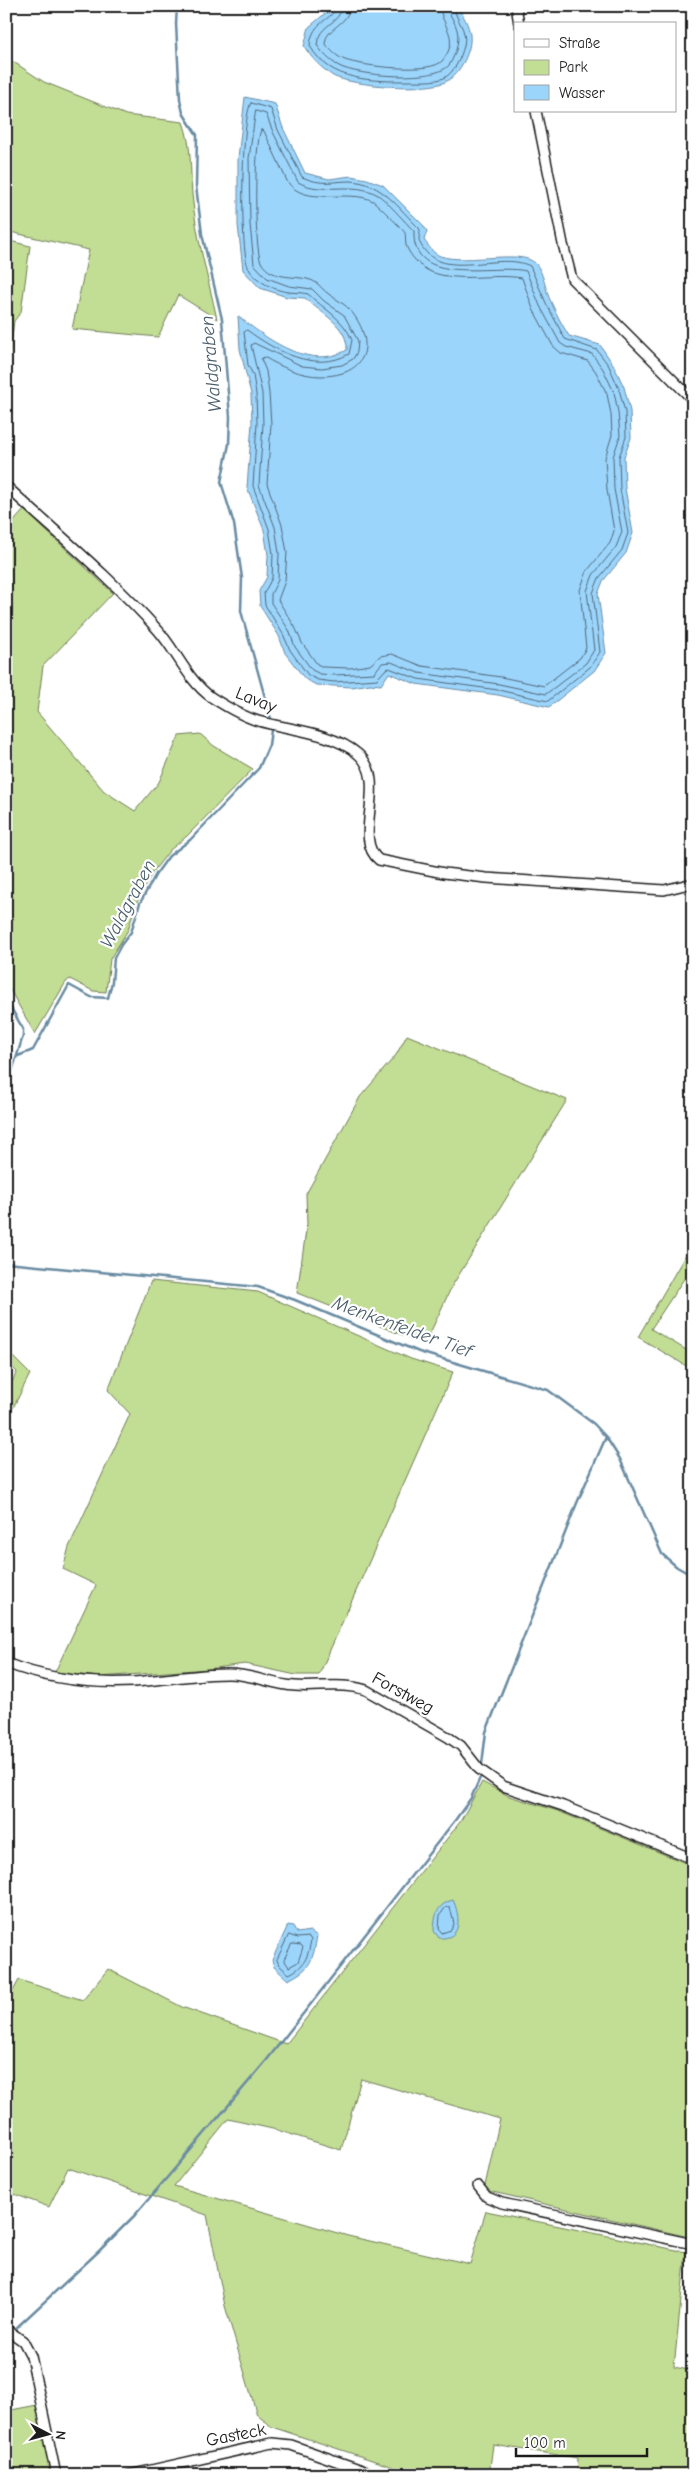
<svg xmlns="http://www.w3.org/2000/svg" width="699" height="2481" font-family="'Comic Neue',sans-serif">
<rect width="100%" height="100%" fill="#fff"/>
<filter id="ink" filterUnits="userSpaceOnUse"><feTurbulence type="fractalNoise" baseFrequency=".02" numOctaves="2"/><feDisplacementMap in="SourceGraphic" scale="10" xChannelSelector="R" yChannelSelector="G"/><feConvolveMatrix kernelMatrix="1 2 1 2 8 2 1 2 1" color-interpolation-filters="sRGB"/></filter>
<g filter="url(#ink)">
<path fill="#c2dd94" stroke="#6f7c58" d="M6,57L44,82L126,115L183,122C192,147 190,168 192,194C196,236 208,278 217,319L178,295L158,337L72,329L89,250L6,231Z
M6,240L30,246L21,312L14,321L6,384Z
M24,510L113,593L43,666L37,712L104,791L135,811L159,782L179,736L200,734L214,746L253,769L187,836L170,850L152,873L136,904L128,930L110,959L106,992L93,991L70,979L66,982L35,1034L6,983V530Z
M407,1035L567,1100L452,1286L425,1344L297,1293L307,1224L306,1194L360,1097L396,1055Z
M693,1242V1265L651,1329L693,1354V1370L638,1337Z
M151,1281L258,1292L411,1359L453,1372L319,1675H296L245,1664L208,1669L99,1677L55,1672L96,1585L63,1569L69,1547L130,1414L108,1390Z
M6,1350L30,1374L6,1422V1393L17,1372L6,1361Z
M482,1782L509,1796L558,1811L693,1866V2238L484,2190L500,2119L361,2079L341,2150L277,2130L228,2119L174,2186L348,2236L470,2264L486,2211L686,2252L674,2367L693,2371V2475H577L578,2458L493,2445L489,2475H417L272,2427L257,2415L225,2306L207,2215L68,2168L49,2207L6,2191V2004L19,1980L83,2000L108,1969L182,2007L286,2044L460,1822Z
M37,2405L51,2475H6V2411Z"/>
<path fill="#9cd5fc" stroke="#698ba2" d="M334,6L458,7C463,15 469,25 470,35C472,51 460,73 447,81C430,92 352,86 333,76C321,68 311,58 304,46L309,27Z
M245,97L275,104L283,128L305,173L329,179L351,176L367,179L383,185L423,225L427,231L424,240C427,244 432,251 436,254C457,267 520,248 535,263C544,272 545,290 551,302C556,313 562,325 569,336L600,345L613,364L624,387L630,411L631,438L624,457L625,488L633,533L626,553L603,581L598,594L606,653L594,671L549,707L498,695L416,684L389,673L381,685L370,684L352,687L316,685L305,679L285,653L279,636L260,606L259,591L267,577L268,555L264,530L247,487L252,423L251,394L240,349L238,316C267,339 309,371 347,350C348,325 320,313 305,298L287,297L260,288L243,270L238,225V158Z
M453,1900C460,1915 463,1940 439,1938L434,1931C435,1915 436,1905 453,1900Z
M288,1925L293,1926L297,1933L310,1931L317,1936C313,1960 311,1969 288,1980L274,1967L272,1960Z"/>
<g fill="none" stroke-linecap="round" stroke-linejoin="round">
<path stroke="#4f6676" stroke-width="1" d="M336,6C334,21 312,19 310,46C330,82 373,81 409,81C420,81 434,82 444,78C455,72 461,57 464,46C468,28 455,21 454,6
M342,6C341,24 318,24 317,45C322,53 330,61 339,66C357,76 438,83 450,64C457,51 461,37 455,24C452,17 448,13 447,6
M350,6C349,25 326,27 325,43C330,50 337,57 345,60C361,66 433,75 443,60C461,36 441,27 440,6
M251,103L271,109L278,130L302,177C323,186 331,181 351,181C383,183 398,208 419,228C422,233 417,237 420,243C440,284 498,250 530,266L546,303L565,339L597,350L609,366L619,389L625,412L626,437L619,457L620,489L628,533L622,550L599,578L593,593L600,652L590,667L548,701L498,690L418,679L389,668L385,670L377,679L334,682L318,680L308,675L290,650L283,634L265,605L264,593L272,578L273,554L269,529L253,486L257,423L256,394L253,375L248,365L244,332L247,330C275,351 315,373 349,354L352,340C344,319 324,309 308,294C302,292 296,293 289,292C276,291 254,281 248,267C240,250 241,117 251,103Z
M256,111L266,114L273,132L298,182C323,196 353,180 378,195C385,199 406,223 414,231C411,288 492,263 526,271L540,306L560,343L566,347L592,354L603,369L614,392L618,412L620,436L613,457L614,489L622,532L616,547L593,575L587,591L594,650L586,663L546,694L499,684L419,673L391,662L382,663L374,673L335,675L320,674L312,670L295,647L289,630L271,603V594L278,580L279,553L275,527L259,485L263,424L262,393L251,345L254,343L302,366L322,368L342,365L353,359L357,352L358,341L344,315L324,301L312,289L289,286L267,278L254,264L250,224L249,159Z
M261,130L264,131L287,181C304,208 349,188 373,201C376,203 404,230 405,233C406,236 405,241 406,245C409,255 421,268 431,272C460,283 492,273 522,278L533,309L553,346L561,353L588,361L596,372L607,394L611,414L612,435L605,458L607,490L614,531L610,543L587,571L580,590L586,648L580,658L544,686L501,677L422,666L392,654L380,656L370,665L350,668L323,667L317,664L302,643L295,627L278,600L285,581L287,552L282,525L267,484L271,424L269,393L266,371L261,359L264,357C281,367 301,376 321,376C367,376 377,344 351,311C345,304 337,300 330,295C323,291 320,284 313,281C298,274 272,282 261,262C254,248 254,143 261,130Z
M450,1907L454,1924L451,1930L442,1933L439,1929L440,1915L445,1908Z
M289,1935L297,1938L309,1937L311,1940C308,1956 305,1967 289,1974L279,1965L277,1960Z
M292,1944L301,1945L303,1947L298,1962L289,1967L284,1960Z"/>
<path stroke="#698ba2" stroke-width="2.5" d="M177,6L176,24L180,99L183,113L197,135L196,186L202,234L222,319L230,417L229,444L221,482L234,524L242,578L241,611L271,719
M6,999L23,1029V1036L6,1091
M18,1056L33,1050L69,985L91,997L108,998L112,982L114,958L121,945L131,932L140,903L156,874L169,856L190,840L259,768L269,745L271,730
M6,1263L258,1287L295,1300L419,1352L548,1390L594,1424L606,1437L620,1459L662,1554L677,1567L693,1576
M482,1764L486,1732L577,1503L606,1437
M14,2330L99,2251L135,2215L177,2166L266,2061L456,1819L471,1798L480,1778"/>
<g stroke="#1c1c1c" stroke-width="12">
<path id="minor" d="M516,6L519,24
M536,111L563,244L572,279L693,400
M6,486C57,533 111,578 157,629C176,650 188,681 211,697C225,706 242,716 258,721C290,730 332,732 358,754C390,781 351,838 379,860L444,873L486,878L664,890L693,883
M6,1663C46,1679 91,1684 133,1682C165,1680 196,1674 228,1674C253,1674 272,1685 295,1686C318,1688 343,1682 366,1690L448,1737L461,1746L479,1769L503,1786L563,1806L693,1859
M478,2186L487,2197L502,2203L693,2244
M6,2329L23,2341L31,2356L56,2475
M129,2475L272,2443L291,2445L376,2475"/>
</g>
<use href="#minor" stroke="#fff" stroke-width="9"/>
</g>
</g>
<g text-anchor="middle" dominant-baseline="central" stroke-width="4.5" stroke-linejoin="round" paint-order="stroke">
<g font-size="18" fill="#1c1c1c" stroke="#fff">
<text transform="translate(256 700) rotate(22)">Lavay</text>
<text transform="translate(403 1693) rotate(29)">Forstweg</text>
<text transform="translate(236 2435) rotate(-11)">Gasteck</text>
</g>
<g font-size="19" font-style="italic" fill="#495d6a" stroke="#fff">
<text transform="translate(211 364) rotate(-95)">Waldgraben</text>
<text transform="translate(128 904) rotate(-62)">Waldgraben</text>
<text transform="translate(402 1327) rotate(20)">Menkenfelder Tief</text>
</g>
</g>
<rect width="699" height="2481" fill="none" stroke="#fff" stroke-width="25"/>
<rect x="12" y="12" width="674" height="2456" fill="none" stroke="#1c1c1c" stroke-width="2" filter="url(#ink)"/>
<rect x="514" y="22" width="162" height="90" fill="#ffffff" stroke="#a4a4a4"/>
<rect x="524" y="39" width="25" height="8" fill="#ffffff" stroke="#a4a4a4"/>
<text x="559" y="48" font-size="15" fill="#1c1c1c">Straße</text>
<rect x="524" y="60" width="25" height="15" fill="#c2dd94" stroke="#a4a4a4"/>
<text x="559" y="72" font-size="15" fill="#1c1c1c">Park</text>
<rect x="524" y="85" width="25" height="15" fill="#9cd5fc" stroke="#a4a4a4"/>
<text x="559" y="98" font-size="15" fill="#1c1c1c">Wasser</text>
<g transform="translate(48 2434) rotate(96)" stroke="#ffffff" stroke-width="4" paint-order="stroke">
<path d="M0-4L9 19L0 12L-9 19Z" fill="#1c1c1c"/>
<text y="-8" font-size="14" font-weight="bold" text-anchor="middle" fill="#1c1c1c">N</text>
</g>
<path d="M516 2448v8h131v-8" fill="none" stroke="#1c1c1c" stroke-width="2.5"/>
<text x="524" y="2448" font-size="15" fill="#1c1c1c" stroke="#ffffff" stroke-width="4" paint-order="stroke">100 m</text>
</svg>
